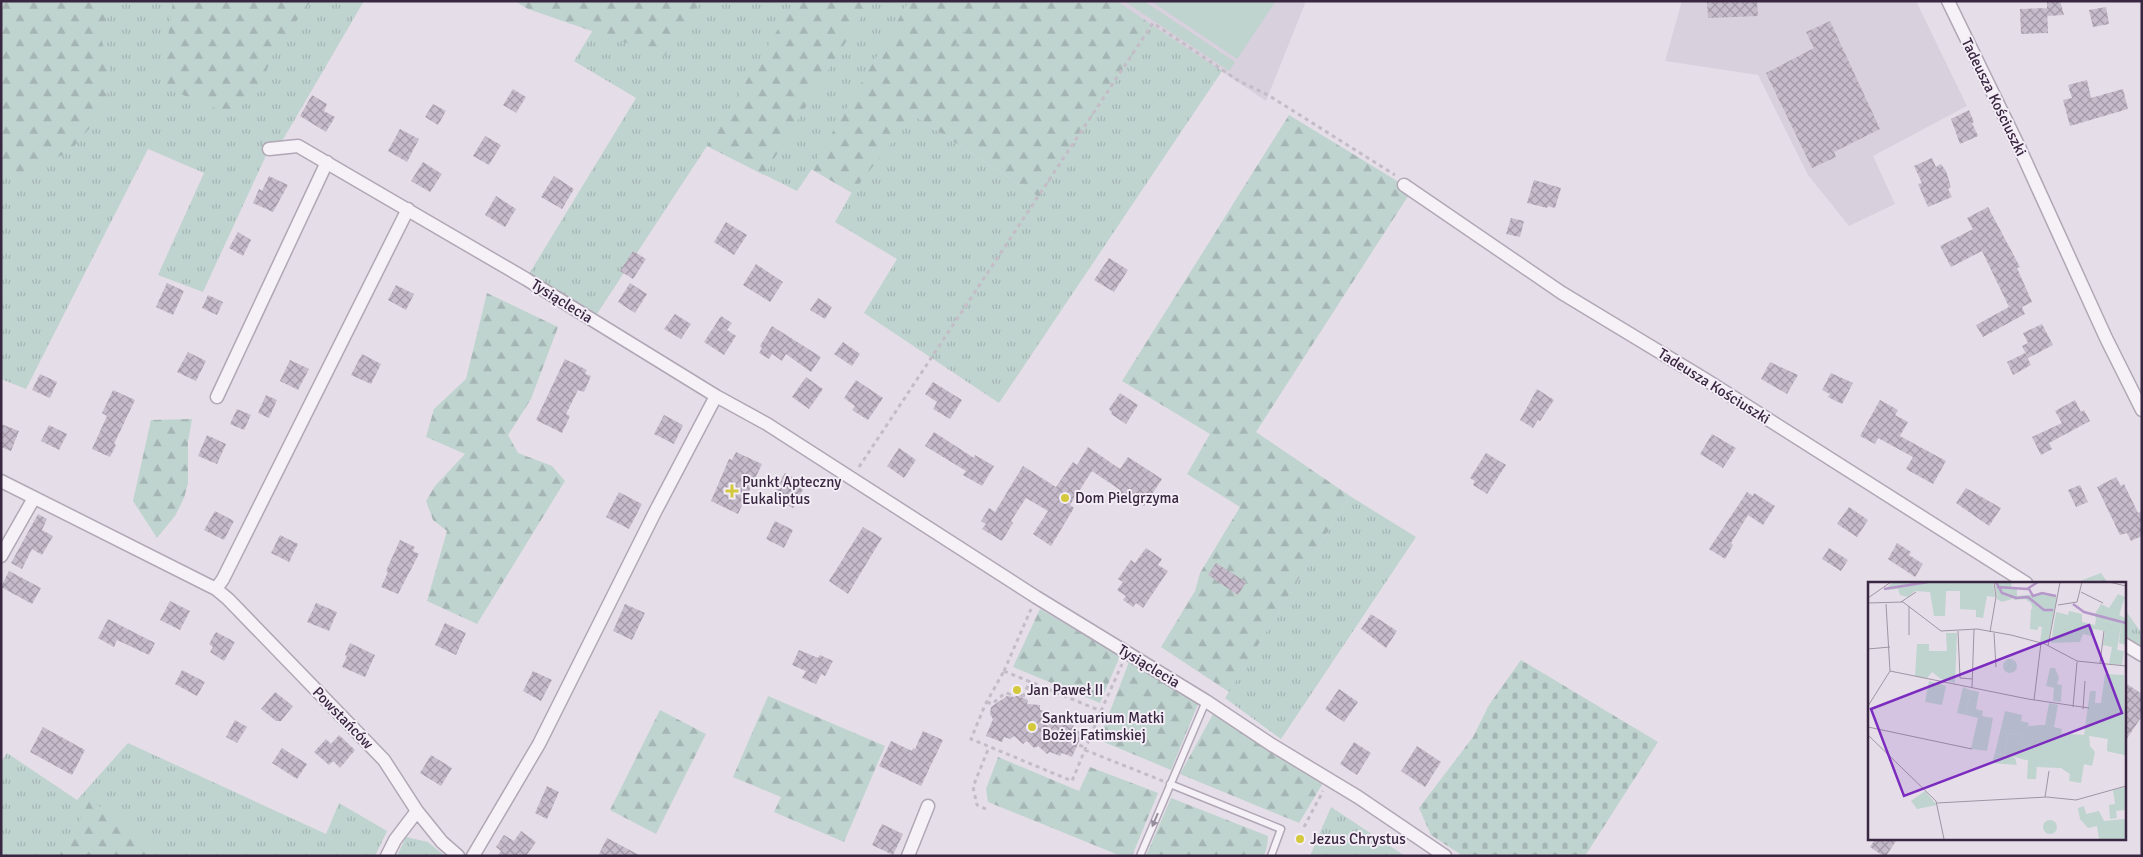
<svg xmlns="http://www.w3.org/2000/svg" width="2143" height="857" font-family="Signika,sans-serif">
<defs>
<pattern id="grass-tufts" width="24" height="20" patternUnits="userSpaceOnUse" patternTransform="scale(1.25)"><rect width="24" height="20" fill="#bfd3cf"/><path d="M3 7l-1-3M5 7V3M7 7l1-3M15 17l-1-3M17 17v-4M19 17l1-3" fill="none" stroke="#a5b5b3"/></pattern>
<pattern id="forest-firs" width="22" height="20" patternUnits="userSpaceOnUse" patternTransform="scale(1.25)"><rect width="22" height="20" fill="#bfd3cf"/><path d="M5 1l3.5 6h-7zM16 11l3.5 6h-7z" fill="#a5b5b3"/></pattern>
<pattern id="cemetery-stones" width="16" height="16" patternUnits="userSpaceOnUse" patternTransform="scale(1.25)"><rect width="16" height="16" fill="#bfd3cf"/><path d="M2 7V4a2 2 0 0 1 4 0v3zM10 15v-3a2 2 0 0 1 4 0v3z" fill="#a5b5b3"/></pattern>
<pattern id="building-cross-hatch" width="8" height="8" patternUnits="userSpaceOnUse" patternTransform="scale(1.25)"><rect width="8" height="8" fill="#c6bbcb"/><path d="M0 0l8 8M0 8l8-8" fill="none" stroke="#a298a6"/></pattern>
</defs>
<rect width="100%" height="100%" fill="#e5dee8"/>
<path fill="#d9d0dd" d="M1116,1H1306L1266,101Z
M1682,1H1916L1967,106L1873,156L1895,204L1849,226L1808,175L1758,75L1665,61Z"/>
<path fill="url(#grass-tufts)" d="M1,1H364L278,148L269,149L203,292L158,275L204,173L148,149L26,389L1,379Z
M692,1H984L913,115L1039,197L1152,25L1222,71L999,403L864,313L897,259L835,222L852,192L812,169L797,191L707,146L593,320L526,279L636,98L574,61L601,17Z
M1350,496L1416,537L1281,739L1225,698Z
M2101,573L2108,583H2075Z
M2124,608L2142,634V649L2124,638Z
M128,743L326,834L339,803L387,831L375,856H1V762L7,753L77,800Z
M1331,807L1405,856H1310Z
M406,837L428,842L445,856H397Z"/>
<path fill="url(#forest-firs)" d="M1,1H115L100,34L110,71L106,106L89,129L69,152L10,178L1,165Z
M173,1H311L274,52L256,96L227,113L161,86Z
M515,1H700L664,56L528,9Z
M795,1H871L764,175L707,146Z
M909,1H982L939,72L984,1H1117L1152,25L1039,197L913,115L852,193L811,169Z
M1289,115L1412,190L1256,432L1350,496L1229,692L1161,647L1195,591L1200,573L1240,507L1187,474L1210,434L1122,381Z
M487,293L558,327L531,399L508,435L518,453L552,466L565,481L477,624L427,601L447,531L433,520L426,501L435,486L465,454L426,437L434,409L466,379Z
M192,419L188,442V483L184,498L175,516L157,538L133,501L151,420Z
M1040,609L1120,656L1100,703L1013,667Z
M1129,662L1198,704L1171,770L1099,740Z
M768,696L885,746L844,842L774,812L781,797L733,777Z
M660,710L706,734L656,834L610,810Z
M1213,714L1323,783L1299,823L1180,774Z
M998,757L1079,791L1090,767L1158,793L1132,856H1121L988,802L986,789Z
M1171,798L1268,836L1267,846L1264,856H1146Z
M90,800L148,839V856H59Z"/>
<path fill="url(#cemetery-stones)" d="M1521,660L1658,742L1585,856H1463L1431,835L1419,808L1473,737L1489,705Z"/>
<path fill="#bfd3cf" d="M1124,1H1144L1235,62L1229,71Z
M1151,1H1276L1237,59Z"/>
<path fill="url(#building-cross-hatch)" d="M1707,1H1757L1758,16L1708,18Z
M2047,1H2060L2064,15L2047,16Z
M2106,7L2109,24L2093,27L2089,10Z
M2047,8L2048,33L2021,34L2020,9Z
M1830,21L1880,129L1834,152L1836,157L1812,168L1766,73L1814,48L1806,32Z
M2087,80L2091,98L2123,89L2128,109L2070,126L2063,100L2072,98L2068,85Z
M513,89L526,97L516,113L503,105Z
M312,95L327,104L324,111L335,117L326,132L300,116Z
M433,104L446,111L438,125L425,117Z
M1969,110L1974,122L1972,123L1978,136L1960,144L1951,119Z
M400,129L419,139L407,162L388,151Z
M485,136L501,145L489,165L473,156Z
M1932,158L1936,167L1941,164L1946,171L1951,187L1948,189L1952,197L1928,207L1918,184L1922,183L1914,166Z
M423,162L442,174L430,192L411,181Z
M269,176L288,185L273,212L253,203L259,189L262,191Z
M554,176L574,189L562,209L541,197Z
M1534,180L1561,188L1555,208L1548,206L1547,208L1527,203Z
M496,196L516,209L505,227L485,215Z
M1988,207L2020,267L2017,268L2032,302L2022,307L2025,314L1983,337L1976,325L2009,307L1995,278L1982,251L1951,267L1940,246L1973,229L1967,218Z
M1511,218L1524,221L1520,237L1506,234Z
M726,222L747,235L734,255L714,242Z
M238,232L251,240L243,256L229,248Z
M633,251L646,259L633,279L620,271Z
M1109,258L1128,270L1114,292L1094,280Z
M756,264L783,282L770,302L743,285Z
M167,283L184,291L173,315L156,307Z
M630,283L647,294L635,313L618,302Z
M396,285L414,294L406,310L388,300Z
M208,295L223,302L217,315L202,308Z
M818,298L832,307L825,319L810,310Z
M675,314L691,324L681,339L664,329Z
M721,316L732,323L727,330L736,336L724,355L704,342Z
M2042,324L2053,345L2028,358L2022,346L2028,343L2023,333Z
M772,326L821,357L811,372L786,354L782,361L772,354L769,359L759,353L762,348L760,346Z
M843,342L860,354L852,366L834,354Z
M188,352L206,361L196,381L177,372Z
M2025,353L2031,365L2013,375L2007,362Z
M362,354L381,364L371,384L351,375Z
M565,359L587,370L585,374L591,376L584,392L578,390L566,414L570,416L562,433L536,420Z
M290,360L309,369L298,390L280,381Z
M1770,362L1798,375L1787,394L1761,379Z
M1831,373L1853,383L1842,404L1828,397L1830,394L1822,390Z
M40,374L57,382L50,398L32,390Z
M806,377L823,389L809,409L792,397Z
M856,380L883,398L868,420L852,410L855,406L844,398Z
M933,382L962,400L950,419L933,409L937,402L925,394Z
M1537,389L1554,400L1540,421L1538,420L1533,428L1520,420Z
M113,390L135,400L114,444L116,445L110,457L92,449L107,416L102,413Z
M1120,393L1138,405L1126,424L1111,414L1112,412L1109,409Z
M266,395L277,400L269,418L258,413Z
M1880,400L1898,410L1895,415L1908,422L1900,436L1946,461L1933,484L1906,469L1913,457L1878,438L1875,444L1860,436Z
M2075,400L2081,412L2084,410L2090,421L2049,443L2052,449L2041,455L2032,437L2062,423L2055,411Z
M237,409L251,415L244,430L230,424Z
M664,415L683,425L674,444L654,434Z
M1,424L19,431L11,451L1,447Z
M49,425L67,434L59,450L41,441Z
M934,432L974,458L975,455L994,466L982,486L963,475L966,471L925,446Z
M1712,434L1736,448L1723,468L1700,454Z
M207,435L226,444L217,464L198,456Z
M1088,447L1120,469L1128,457L1162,479L1144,506L1135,500L1133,503L1118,493L1120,490L1092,471L1070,505L1074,508L1051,546L1033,534L1048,511L1026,498L1011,521L1013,523L1002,541L982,529L986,524L981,521L989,508L995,512L1023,466L1056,487L1073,462L1077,465Z
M899,448L916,460L904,478L887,466Z
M736,452L762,464L738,514L711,501L729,459L732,460Z
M1486,453L1506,465L1487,494L1473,485L1475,481L1470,478Z
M785,473L806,484L793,508L777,499L779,495L774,492Z
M2116,477L2121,486L2124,484L2138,513L2142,511V536L2131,541L2127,533L2120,535L2097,487Z
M2080,485L2088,502L2076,507L2068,490Z
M1966,488L2001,508L1989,526L1956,503Z
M619,492L642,504L629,529L606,517Z
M1747,492L1753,496L1754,493L1775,506L1763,525L1748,515L1731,543L1733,545L1725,559L1709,549Z
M1849,507L1868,520L1857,537L1837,524Z
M215,511L234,521L224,540L204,530Z
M38,514L47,519L42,530L53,536L42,555L32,549L22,569L11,563Z
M775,521L793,530L784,548L766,539Z
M863,527L882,538L848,594L829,581Z
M280,535L298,544L289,562L271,553Z
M400,540L415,547L413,551L419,554L398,594L381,587L388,572L386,571Z
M1897,543L1911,552L1909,555L1923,564L1915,577L1888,559Z
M1146,548L1162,559L1158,565L1168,571L1143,608L1136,603L1133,607L1123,600L1126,596L1117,590L1123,582L1118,579L1131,560L1135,563Z
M1829,548L1848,560L1841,571L1822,559Z
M1216,563L1246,582L1238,595L1208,575Z
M9,571L41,588L32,604L1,587Z
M170,601L190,611L180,630L160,620Z
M316,603L337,612L329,631L307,622Z
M625,604L645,613L632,640L613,631Z
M1371,614L1397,631L1386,648L1361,629Z
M108,619L155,643L149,655L117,640L114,647L98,638Z
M445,623L466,633L456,655L435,645Z
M216,632L235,642L224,661L210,652L213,647L209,644Z
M350,643L375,655L365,677L342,667L347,656L345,655Z
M799,650L818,658L820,655L833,661L825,676L821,674L816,684L802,678L806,671L792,665Z
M182,670L205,682L197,696L175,684Z
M533,671L552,680L541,701L523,691Z
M2124,682L2142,694V716L2124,743Z
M1339,689L1358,702L1344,722L1325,709Z
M275,692L293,706L281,721H276L261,709Z
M1016,695L1028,700L1027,704L1040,705V710L1051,711L1052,715H1063L1064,720L1074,725L1072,729L1083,733L1072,757L1062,753L1060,756L1050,752L1047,754L1038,746L1034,748L1027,741L1023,744L1014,736L1010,739L1004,737L1002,742L986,736L993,719L990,714L991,707L1007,696L1015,697Z
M235,720L247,727L237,743L226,737Z
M43,727L85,750L72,775L30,752Z
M923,731L943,740L921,786L879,766L891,741L912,751L913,748L915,749Z
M339,735L355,750L340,768L333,761L329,765L314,752L326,739L331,744Z
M1354,742L1371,753L1357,775L1340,764Z
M1417,746L1441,762L1425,787L1401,771Z
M282,748L307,764L297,779L272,763Z
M431,755L452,768L441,786L420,773Z
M547,786L559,792L547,819L535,813Z
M882,824L903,834L893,855L872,845Z
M521,831L536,842L526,856H497L501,851L496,847L504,835L514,841Z
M607,838L641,856H598Z
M1876,838H1898L1886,856H1883L1870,847Z"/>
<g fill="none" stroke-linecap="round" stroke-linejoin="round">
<g stroke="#b1a7b6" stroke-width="9">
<path id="service" d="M1170,784L1281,829L1271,856
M1140,856L1206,701"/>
</g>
<g stroke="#b1a7b6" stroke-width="15">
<path id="minor" d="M1948,1L2020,149L2106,338L2142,410
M269,149L298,146L526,279L716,396L767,424L1036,597L1206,701L1272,745L1358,797L1445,856
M1404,185L1562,293L1706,380L2026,583
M217,397L327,162
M1,481L216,589L228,599L384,760L417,811L442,842L458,856
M1,556L34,498
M216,589L223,579L408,209
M2124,644L2142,655
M387,856L395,840L417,811
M473,856L539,744L654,514L716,396
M908,856L928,806"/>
</g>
<path stroke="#c4bcc7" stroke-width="3" stroke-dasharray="4 4" stroke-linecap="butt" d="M859,467L1153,23L1239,81L1268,95L1395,175
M1004,671L1101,711L1072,781L971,739L985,705Z
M1004,671L1031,609
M1023,697L1030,681
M987,702L992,704L1005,693L1010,694L1011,691L1023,696
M1101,711L1122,664
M1072,742L1086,748
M1085,750L1163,781
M986,809L977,805L973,787L989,747
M1304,827L1323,791"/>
<use href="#service" stroke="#f5f1f6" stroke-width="6"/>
<use href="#minor" stroke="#f5f1f6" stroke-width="12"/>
</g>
<defs><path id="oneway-solid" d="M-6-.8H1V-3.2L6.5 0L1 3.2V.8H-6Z" transform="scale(1.25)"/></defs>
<use fill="#978c9b" href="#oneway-solid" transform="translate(1155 820) rotate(113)"/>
<g fill="#d4c93c" stroke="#f3edf6" stroke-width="2">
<path d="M729.5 483.5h5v5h5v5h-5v5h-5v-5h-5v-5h5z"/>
<circle cx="1065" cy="498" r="5"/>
<circle cx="1017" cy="690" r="5"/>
<circle cx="1032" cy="727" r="5"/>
<circle cx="1300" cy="839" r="5"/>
</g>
<g text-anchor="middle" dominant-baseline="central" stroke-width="4" stroke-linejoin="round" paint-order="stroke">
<g font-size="15" fill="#392640" stroke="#f3edf6">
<text transform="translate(1994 97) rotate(64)">Tadeusza Kościuszki</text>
<text transform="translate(562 301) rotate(32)">Tysiąclecia</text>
<text transform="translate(1714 386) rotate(32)">Tadeusza Kościuszki</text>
<text transform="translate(1149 666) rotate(31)">Tysiąclecia</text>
<text transform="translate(343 718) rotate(46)">Powstańców</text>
</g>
<g font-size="15" fill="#392640" stroke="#f3edf6" text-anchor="start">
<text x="742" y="482">Punkt Apteczny<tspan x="742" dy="17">Eukaliptus</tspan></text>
<text x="1075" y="498">Dom Pielgrzyma</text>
<text x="1027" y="690">Jan Paweł II</text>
<text x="1042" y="718">Sanktuarium Matki<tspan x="1042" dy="17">Bożej Fatimskiej</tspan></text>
<text x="1310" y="839">Jezus Chrystus</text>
</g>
</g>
<g transform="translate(1868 582)">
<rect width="258" height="258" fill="#e5dee8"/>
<path d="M25,0H125L127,15L119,14L115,36L108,35V28L92,27V9H78L77,34H66L62,10L47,9L40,15L32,13L30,7L16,8ZM146,9H149V14L179,11L189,15L180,61L172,60L174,45L169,44L163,21L157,17L146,18ZM201,29L214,32V40L227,43L228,37L253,43L249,68L256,69L254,83L241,82L244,65L235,63L237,49L226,47L224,54L215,52L212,60L183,61L188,30L200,33ZM78,51H89L87,101L73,97L64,90L59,96L47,94L49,62H61V69H79ZM237,92L256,93L257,173L239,169L240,157L216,153L222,109H228L227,121H233ZM95,105L102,108L98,133L89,131ZM181,121L190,123L186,145L194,147L193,152L179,183L169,182L168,197H159L160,178L153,177L157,155L141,151L136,173L127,171L137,129L154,133L153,139L161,141L160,144L177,143ZM257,205V228L248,229L249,236L242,237L241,223L247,222L245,208ZM57,209L69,223L49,227L43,219Z" fill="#bfd3cf"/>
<path d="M127,0H144L143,5L149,7L147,16L134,20L129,17ZM250,12L257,15L251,33L257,36V63L251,61L253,43L228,37L227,32L233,22L241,26ZM163,27L172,28L170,48L162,47ZM189,31L211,36L215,43L214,53L207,51V38L199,43L200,52L193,43L187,42ZM135 84a7 7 0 1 1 14 0a7 7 0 1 1-14 0ZM182,86H187L191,96L189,102L194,103L193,120L185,119L186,106L178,104ZM102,108L111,110L108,127L115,129L114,134L125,136L119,169L103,167L110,136L98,133ZM246,113L254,119L255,153L249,155L239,149L221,153L222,164L227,170L224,184L216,182L213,201L201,199L202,192L193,186L166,185V180L178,179L185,151L218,153L227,128H235L238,140L244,141L240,124ZM170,143H177L170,179L163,178ZM160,144L165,145L160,178L136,173L141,151L157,155ZM240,157H257V173L239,169ZM216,224L218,232L231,229L236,239L257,237V257H231L229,244L220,246L212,237L210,226ZM175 245a7 7 0 1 1 14 0a7 7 0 1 1-14 0Z" fill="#bfd3cf"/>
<path d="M61,99L78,104L74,123L57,120Z" fill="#bfd3cf"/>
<path d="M127,171L147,176L149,183L124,181Z" fill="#bfd3cf"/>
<path fill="none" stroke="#b597ca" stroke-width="2.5" d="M128,0L134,11L148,16L160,15L176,28H185M129,5L159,7L170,0M16,7L60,0M161,7L165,14L174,11L188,14M205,22L216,30L258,41"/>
<path fill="none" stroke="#a094a5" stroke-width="1" d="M241,0L258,4M213,10L235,21M0,16L23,0M33,20L48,10M0,21L35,20L73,49L109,47L143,53L177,62L209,79L258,84M190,23L209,20L214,0M90,49L92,96L105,97M122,50L128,15L126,0M126,51L128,85M41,53V24M180,64L192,0M0,67L22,65M232,81L236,49M22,89L160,117L221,126M104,106L106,47M166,118L173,61M0,124L22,89L18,22M205,125L209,80M215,127L217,99M0,145L104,167M0,153L68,219L76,257M177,215L181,189M69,221L179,215L208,218L258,204"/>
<path fill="#7b2cbf" fill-opacity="0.15" stroke="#7b2cbf" stroke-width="2.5" d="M221,43L254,131L36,214L3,127Z"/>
<rect width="258" height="258" fill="none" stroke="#392640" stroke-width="2.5"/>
</g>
<rect width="2143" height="857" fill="none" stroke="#392640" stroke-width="5"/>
</svg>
